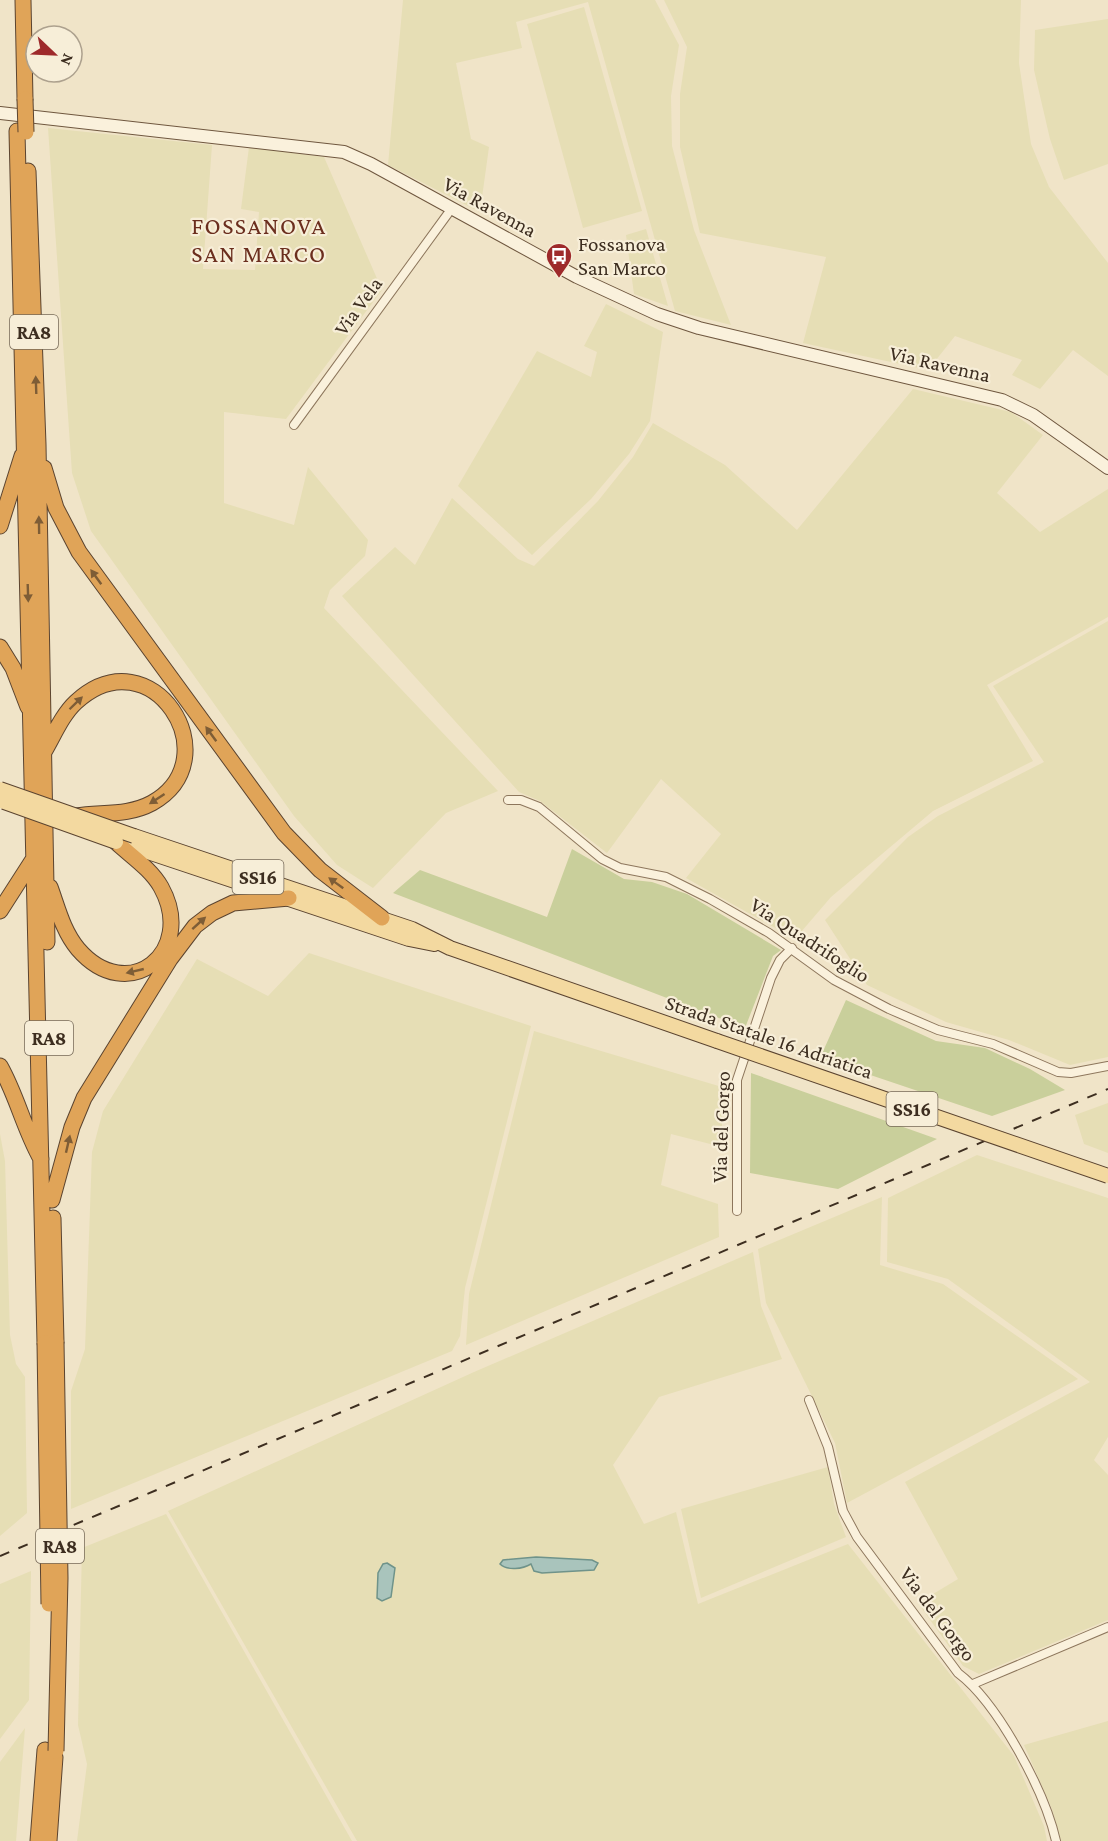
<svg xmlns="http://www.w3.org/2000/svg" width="1108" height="1841" font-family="'Crimson Pro',serif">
<rect width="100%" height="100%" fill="#f0e4c8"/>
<path fill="#e6deb5" d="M403,0H655L679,45L671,96L672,146L694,230L731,325L675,311L588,2L516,22L522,48L456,63L471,139L489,147L480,212L388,165Z
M664,0H1021L1019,63L1031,144L1049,187L1108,263V376L1073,350L1040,389L1012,375L1022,360L955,336L928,370L803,343L826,257L700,233L680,147V94L687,47Z
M584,7L642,211L583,228L527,24Z
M1108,19V164L1064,180L1050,139L1034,70L1035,30Z
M48,128L212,145L203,269L255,270L259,212L241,209L249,147L324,157L382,290L286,419L224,412V503L294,525L308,467L368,540L365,556L330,590L324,608L498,791L446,813L373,888L337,865L294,816L91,531L72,473Z
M646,229L668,306L634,294L626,235Z
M606,304L663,332L650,421L629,454L591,499L532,555L458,486L537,351L591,377L597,352L584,346Z
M913,389L1011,412L1043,435L997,493L1040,532L1108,489V617L987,685L1033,761L933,811L831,897L795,939L686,878L721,834L661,779L607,853L540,801L519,792L342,596L395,547L415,565L452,498L518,559L534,566L598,501L633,457L653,423L725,465L797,530Z
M1108,621V1057L1070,1065L1009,1040L946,1022L867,985L825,920L908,837L938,816L1044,762L993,686Z
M309,953L531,1026L465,1288L460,1336L452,1351L71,1509V1391L85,1349L92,1152L103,1111L197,959L268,996Z
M534,1031L722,1087V1147L671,1134L661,1185L718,1204L719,1237L466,1345L469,1294Z
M1108,1103V1153L1084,1144L1075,1115Z
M0,1134L5,1161L10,1335L16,1364L25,1377L27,1513L0,1536Z
M977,1155L1108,1198V1437L1094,1460L1108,1475V1620L979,1674L963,1666L918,1603L958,1579L905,1482L1090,1382L948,1279L887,1262L888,1198Z
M882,1197L880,1265L943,1284L1078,1379L847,1503L835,1443L766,1303L758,1249Z
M753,1252L761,1306L782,1359L659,1397L613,1465L644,1524L676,1512L698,1604L848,1544L1014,1756L1044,1826L1047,1841H357L168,1511L474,1372Z
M828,1467L834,1504L846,1537L701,1598L681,1509Z
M166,1514L352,1841H77L87,1764L78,1725L82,1548Z
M31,1571L29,1700L0,1739V1584Z
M1108,1721V1841H1061L1052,1809L1024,1745Z
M25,1728L16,1841H0V1762Z"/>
<path fill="#c9cf9b" d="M572,849L624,879L652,882L687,894L781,950L773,956L745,1028L393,893L420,870L547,917Z
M846,1000L936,1041L985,1048L1030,1069L1065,1090L992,1116L820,1058Z
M751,1073L937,1139L838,1189L750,1173Z"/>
<path fill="#a9c4bc" stroke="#6f938a" stroke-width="1.5" d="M536,1557L592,1560L598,1563L594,1570L542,1573L534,1571L531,1564C523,1569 507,1571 500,1564L503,1560Z
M387,1563L395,1568L391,1597L382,1601L377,1598L378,1573L383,1564Z"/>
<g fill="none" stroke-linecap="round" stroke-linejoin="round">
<g stroke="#8d765c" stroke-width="10">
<path id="street" d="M294,425L452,208
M508,800H521L539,807L602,859L620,868L666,877L710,899L769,933L834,980L889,1009L938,1030L993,1044L1058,1072L1071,1073L1108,1066
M737,1211V1080L771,978L780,960L792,948
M809,1400L828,1447L843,1511L857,1537L958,1673C998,1703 1045,1792 1056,1841
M973,1684L1108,1627"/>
</g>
<g stroke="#6f573f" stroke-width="14">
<path id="secondary" d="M0,113L344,152L371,164L577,277L657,314L699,328L1002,400L1033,415L1108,468"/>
</g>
<g stroke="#5b4430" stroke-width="16">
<path id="primary" d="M134,836L412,929L450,948L717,1041
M118,842L409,939L434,944"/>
</g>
<g stroke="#5b4430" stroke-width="17">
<path id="highway" d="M23,0L25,99
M17,131L45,1343
M28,171L38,444L47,942
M44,468L56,508L79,552L284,833L320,870L382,918
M0,526L22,456
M0,647L13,668L28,707
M44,752C54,735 62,715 76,702C151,633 232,758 152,803C128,816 102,812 76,816
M50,887C58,909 63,931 78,949C128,1007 197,952 161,887C151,869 131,856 116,842
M0,911L34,858
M0,1066C17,1096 24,1129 41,1159
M52,1200L72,1127L84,1098L170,959L195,926L212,913L233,903L289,898
M53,1218L56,1342
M38,1841L45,1750
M49,1841L55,1757"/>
</g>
<use href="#street" stroke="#faf1dc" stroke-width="8"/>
<use href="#secondary" stroke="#faf1dc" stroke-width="12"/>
<use href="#primary" stroke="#f3d9a0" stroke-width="14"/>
<use href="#highway" stroke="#e0a458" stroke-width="15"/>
<path stroke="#3d2e20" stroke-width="2" stroke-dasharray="10 10" stroke-linecap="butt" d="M0,1556L1108,1089"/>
<g stroke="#5b4430" stroke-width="16" stroke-linecap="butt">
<path id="primary-bridge" d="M0,789L134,836
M4,802L116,842
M717,1041L1108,1176"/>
</g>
<g stroke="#5b4430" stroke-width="17" stroke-linecap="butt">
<path id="highway-bridge" d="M25,99L26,132
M45,1343L49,1604
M56,1751L60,1578L56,1342"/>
</g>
<use href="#primary-bridge" stroke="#f3d9a0" stroke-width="14"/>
<use href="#highway-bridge" stroke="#e0a458" stroke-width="15"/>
</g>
<defs><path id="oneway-solid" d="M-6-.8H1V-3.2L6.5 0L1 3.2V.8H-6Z" transform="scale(1.5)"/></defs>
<g fill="#7e5d36">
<use href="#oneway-solid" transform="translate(36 385) rotate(-92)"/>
<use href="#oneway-solid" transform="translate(39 525) rotate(-91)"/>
<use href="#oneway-solid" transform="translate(96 577) rotate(-126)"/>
<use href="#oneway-solid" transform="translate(28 593) rotate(88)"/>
<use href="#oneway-solid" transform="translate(76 703) rotate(-44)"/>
<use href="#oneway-solid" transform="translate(211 734) rotate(-126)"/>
<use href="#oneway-solid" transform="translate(157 799) rotate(147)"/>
<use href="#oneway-solid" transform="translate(336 883) rotate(-144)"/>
<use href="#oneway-solid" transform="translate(199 923) rotate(-42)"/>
<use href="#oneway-solid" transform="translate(135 971) rotate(167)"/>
<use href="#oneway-solid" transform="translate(68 1144) rotate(-77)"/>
</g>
<defs>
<g id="bus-pin" transform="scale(1.35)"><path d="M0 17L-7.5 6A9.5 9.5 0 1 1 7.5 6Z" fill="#9e2a2b" stroke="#f7eed8"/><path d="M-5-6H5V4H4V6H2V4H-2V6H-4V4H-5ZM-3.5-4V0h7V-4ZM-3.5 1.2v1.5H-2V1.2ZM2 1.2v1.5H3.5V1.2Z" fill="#fff"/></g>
</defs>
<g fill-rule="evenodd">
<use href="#bus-pin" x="559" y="256"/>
</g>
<g text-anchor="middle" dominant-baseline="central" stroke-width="4.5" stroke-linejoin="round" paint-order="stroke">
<g fill="#f7eed8" stroke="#756857" stroke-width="1.5">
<rect x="10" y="315" width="48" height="34" rx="4.5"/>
<rect x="232.5" y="860" width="51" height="34" rx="4.5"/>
<rect x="25" y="1021" width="48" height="34" rx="4.5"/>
<rect x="886.5" y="1092" width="51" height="34" rx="4.5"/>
<rect x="36" y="1529" width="48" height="34" rx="4.5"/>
</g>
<g font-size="20" font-weight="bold" fill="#3d2e20">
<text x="34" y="332">RA8</text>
<text x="258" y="877">SS16</text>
<text x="49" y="1038">RA8</text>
<text x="912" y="1109">SS16</text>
<text x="60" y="1546">RA8</text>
</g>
<g font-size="21" fill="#3d2e20" stroke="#f7eed8">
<text transform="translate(490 207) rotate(29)">Via Ravenna</text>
<text transform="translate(358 306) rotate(-54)">Via Vela</text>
<text transform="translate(940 364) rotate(13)">Via Ravenna</text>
<text transform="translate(810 940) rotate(33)">Via Quadrifoglio</text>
<text transform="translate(769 1037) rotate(19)">Strada Statale 16 Adriatica</text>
<text transform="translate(721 1127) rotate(-88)">Via del Gorgo</text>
<text transform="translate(938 1614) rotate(53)">Via del Gorgo</text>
</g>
<g font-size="21" fill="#3d2e20" stroke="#f7eed8" text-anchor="start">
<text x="578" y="244">Fossanova<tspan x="578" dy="24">San Marco</tspan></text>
</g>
<g font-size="24" letter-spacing="1.5" fill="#6b2e1e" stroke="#f7eed8">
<text x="259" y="225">FOSSANOVA<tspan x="259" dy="28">SAN MARCO</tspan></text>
</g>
</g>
<g transform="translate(54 54) rotate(113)"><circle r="28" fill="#f7eed8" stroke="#ada18e" stroke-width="1.5"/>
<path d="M0-4.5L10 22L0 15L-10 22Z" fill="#9e2a2b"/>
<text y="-9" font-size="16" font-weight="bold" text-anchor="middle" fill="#3d2e20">N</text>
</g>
</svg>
